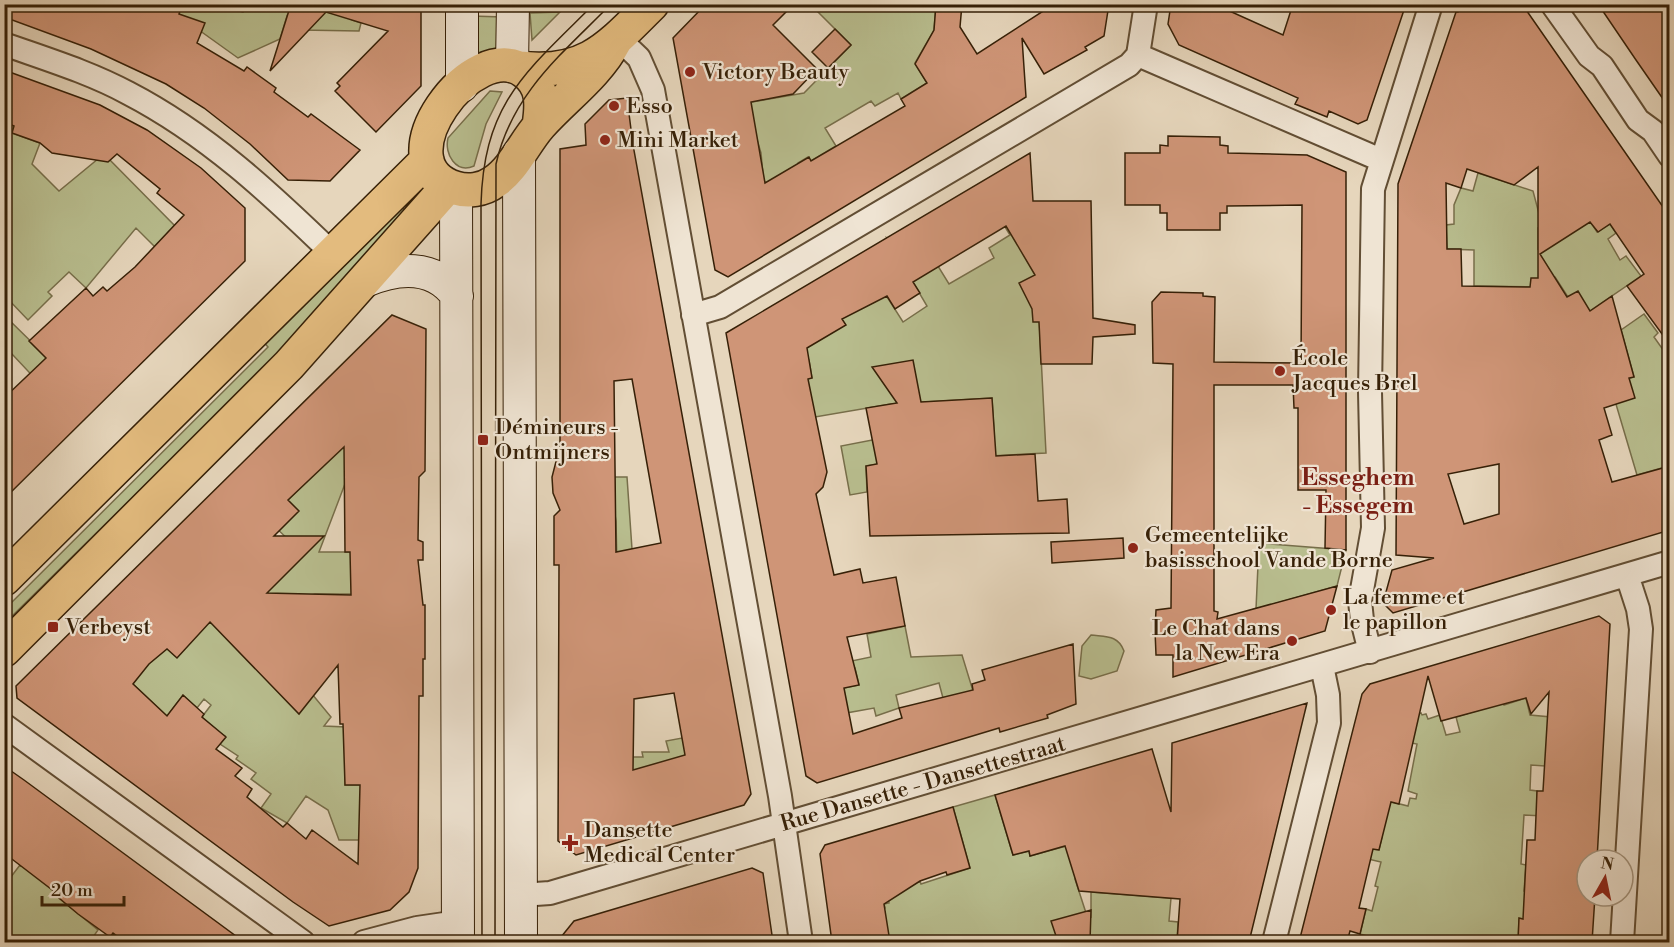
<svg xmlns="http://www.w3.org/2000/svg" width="1674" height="947" font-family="'Libre Bodoni',serif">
<rect width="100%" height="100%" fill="#e6d6bc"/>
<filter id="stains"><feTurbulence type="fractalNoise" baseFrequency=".00333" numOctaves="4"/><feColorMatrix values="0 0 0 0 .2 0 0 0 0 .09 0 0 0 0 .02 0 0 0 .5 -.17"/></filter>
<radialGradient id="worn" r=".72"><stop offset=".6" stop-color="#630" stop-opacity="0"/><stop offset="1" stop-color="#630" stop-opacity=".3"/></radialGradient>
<path fill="#b8bd8e" stroke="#776e4a" stroke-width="1.5" d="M294,4L354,12L352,20L361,23L359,31L300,30L287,16L280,39L238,58L178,15L182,5H238L236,10L243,12L246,5L262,11L264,5Z
M811,5H936L934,30L915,63L927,83L901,99L898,93L875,106L871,101L825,128L836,146L811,161L808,157L798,163L796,182L766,208L761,153L746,103L804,93L851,45Z
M560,12L532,40L530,13Z
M471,16L503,17V53L475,59Z
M490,91L502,92L486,124L474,166C456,174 444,154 448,138Z
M5,122L14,126L12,133L40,143L32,164L59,191L104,154L177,228L156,248L136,228L86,288L69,272L48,292L52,296L28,320L5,296Z
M1478,173L1533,191L1542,225L1548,228H1538V249L1590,221L1597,232L1610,224L1616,233L1608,239L1620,260L1626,256L1641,276L1581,317L1555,277H1542V287L1474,286V250L1447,249L1446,225L1454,224V205L1461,188L1473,191Z
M396,202L407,212L277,355L5,623V609L268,347L260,338Z
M1025,208L1037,278L1046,453L896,461L866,466L867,492L850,495L841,446L893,436L994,431L992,398L891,404L815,417L776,385L812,378L809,360L792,333L845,325L841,318L875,302L884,292L903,322L927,306L887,238L938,266L949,284L994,258L989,248L1010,235L1002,222Z
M1644,314L1658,333L1654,337L1666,354L1669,352V381L1663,386L1669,406V466L1637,475L1610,384L1634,377L1621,330Z
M5,316L59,369L42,386L12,354L5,361Z
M344,443L356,455L319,552H379L358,594H315L277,604L256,583L296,547L272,524L288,500Z
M609,477H627L632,549L617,565L616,521Z
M1259,543L1346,550L1337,586L1256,609Z
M210,622L298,677L331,717L324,726L346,727L345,785H362L361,840H339L328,810L306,796L287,823L261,808L271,794L251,779L256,773L236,759L238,756L220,744L225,736L220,733L183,742L211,705L204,699L197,708L183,695L167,716L133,684L135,642Z
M905,626L911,657L962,655L973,691L943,698L939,683L896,695L899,708L876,716L874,708L846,713L844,688L859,685L855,668L844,670L842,663L871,657L867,634Z
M1091,635C1106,637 1118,635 1124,651L1117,671L1091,679L1079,676L1082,646Z
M1501,697L1504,705L1526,698L1530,715L1551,717L1545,766L1531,765L1530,790L1537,791V806L1543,816L1524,815L1521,864L1526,865L1524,891L1547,893L1546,920L1519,919L1518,942H1370L1371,937L1360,934L1366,909L1372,911L1378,887L1375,886L1381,862L1368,859L1371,849L1379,850L1382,837L1380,799L1408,806L1410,798L1416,799L1417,794L1408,791L1417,744L1401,741L1404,718L1421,713L1422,715L1426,714L1428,719L1440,715L1446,735L1460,732L1456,717L1479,710Z
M682,738L692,760L647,784L619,757H643L642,752H669L666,741Z
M995,795L1013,855L1029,851L1030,856L1066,846L1092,874L1075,879L1087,916L1091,917V892L1171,898L1169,921L1178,922L1177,942H1090V938L1034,939L1033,942H890L888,934L870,911L885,908L884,904L889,903L888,897L920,881L921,884L970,868L953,807Z
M20,865L66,889L59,898L98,930L91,940L94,942H9L5,938L4,886Z"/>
<path fill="#cf9577" stroke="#362007" stroke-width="1.5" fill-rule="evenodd" d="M4,4H182L179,14L205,23L197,43L244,71L247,67L276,88L274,92L308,117L311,114L360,150L330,181L288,180L250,144L204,108L166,84L91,49L4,17Z
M291,4H421V86L376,132L335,91L340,86L337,83L388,31L326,12L270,71Z
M706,4H794L773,25L817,69L793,94L751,102L765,183L809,157L811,161L905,106L901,99L927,83L915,64L934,30L936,4H962L960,27L977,54L1054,4H1109L1104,36L1085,47L1087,50L1044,74L1022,38L1026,97L728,277L715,270L673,38Z
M1171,4H1214L1283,35L1293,4H1406L1367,120L1358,124L1329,111L1327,117L1295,104L1298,98L1179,45L1168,24Z
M1461,4H1522L1670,217V345L1627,286L1644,274L1610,224L1598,232L1590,222L1540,254L1567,297L1578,291L1590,311L1612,296L1634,377L1629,378L1635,398L1604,408L1612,435L1599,440L1612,482L1670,466V530L1393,613L1383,603L1392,570L1434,558L1396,555L1398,184L1456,12H1458ZM1538,167V278H1531L1530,287L1462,286L1461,249H1447L1446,183L1461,188L1467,169L1514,185ZM1499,464V514L1464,524L1448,474Z
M1598,4H1670V109L1636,60Z
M835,29L851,45L828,68L812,52Z
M4,70L100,105L147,130L201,168L245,208V261L4,499V398L46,358L29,341L86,288L93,296L103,287L107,291L135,267L184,215L157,193L160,189L117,154L108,162L52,153L40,143L12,133L14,126L4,122Z
M627,98L633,145L751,794L744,805L576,855L558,841L559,565H554V516L560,510L553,493L552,477L560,446V149L586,145L585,124L609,100ZM632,379L661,543L616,552L614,381ZM674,693L685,755L633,770L634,699Z
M1168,136L1220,137V145L1228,146V153L1307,155L1346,172V550L1325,548L1326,490H1298V408H1294L1293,385H1214V611L1218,612L1217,619L1337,586L1325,631L1173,677V655H1156L1155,630L1156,610L1171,608L1173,364L1153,363L1152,302L1161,292L1203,293V296L1215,297L1214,362L1301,363L1302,205L1227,206V213H1220V230H1167V213H1160V205H1125V153H1160V145L1168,146Z
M1030,153L1033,201H1091L1093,318L1135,325V334L1093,337L1092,364H1041L1039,322H1033L1032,309L1019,283L1035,275L1006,226L913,282L920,293L895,309L887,296L842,319L846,325L807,348L812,378L808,379L827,472L823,487L816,494L834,575L860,569L863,583L896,577L905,626L847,637L859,685L844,688L853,734L902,718L899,708L973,690L972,684L985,680L982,670L1073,644L1076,704L1047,715L1048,718L1000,732L999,728L817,783L806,776L726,333Z
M392,315L426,329L425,471L419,477L418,540L423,542V560H418L423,605H425V659H423V696H419L418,868L409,892L390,910L329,926L293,902L17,698L16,686ZM344,447L345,552H350L351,595L267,593L324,536H274L299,511L288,500ZM210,622L299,714L338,665L340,724H343L345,785H360L358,864L312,830L306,839L287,823L283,827L247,797L252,789L235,776L242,768L216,749L226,737L202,717L204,714L183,695L167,716L133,684L149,664L167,649L177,658Z
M913,360L921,402L992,398L996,456L1035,454L1038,501L1067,499L1069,533L870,536L866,466L877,464L866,408L897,403L872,367Z
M1123,538L1124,558L1052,563L1051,542Z
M1599,616L1610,624L1597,860H1587V896H1595L1592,942H1518L1519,918L1523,919L1527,840H1535L1537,791H1543L1549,692L1531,714L1526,698L1441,721L1428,676L1399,804L1391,802L1379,850L1373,849L1359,908L1366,909L1360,934L1350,931L1347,942H1299L1362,694L1370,684Z
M1307,703L1249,942H1177L1180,899L1079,891L1065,846L1030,856L1029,851L1013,855L995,795L1152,749L1171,812L1172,743Z
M4,766L24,780L244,942H125L113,933L110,937L78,914L59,898L60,896L4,853Z
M953,807L970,868L947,875L946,872L920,881L884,904L890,942H832L820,854L825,845Z
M752,868L763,873L773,942H557L574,921Z
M1091,910L1090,942H1058L1051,921Z"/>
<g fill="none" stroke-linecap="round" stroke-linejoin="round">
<g stroke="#624e34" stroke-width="26">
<path id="street" d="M1552,4L1589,56L1602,66L1638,120L1653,131L1670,156
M618,38L639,58L653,90L780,796L801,942
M4,44C46,59 89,72 128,93C207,134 270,193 333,254
M1138,55L1381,160
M693,315L720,307L1129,65L1138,55L1146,4
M1370,652L1362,620L1360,601L1373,528L1370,392L1373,189L1431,4
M4,725L303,942
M521,895L550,893L594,880L1670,562
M364,942L417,928L458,922
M1274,942L1329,723L1328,695L1322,666
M1622,942L1641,629L1638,609L1627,575"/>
</g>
<g stroke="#362007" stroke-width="34">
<path id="secondary" d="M512,66L513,4
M462,86V4
M519,153L521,942
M456,189L458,942
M365,281C396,268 434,263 457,296"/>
</g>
<g stroke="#362007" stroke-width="36">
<path id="primary" d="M519,68C585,76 608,48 652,4
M539,126C542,106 544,86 525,72C475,33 377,164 455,188C468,192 483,190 494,182C514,169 524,143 540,125C565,97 597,75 615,41
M4,579L427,160
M4,650L289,365L448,186"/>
</g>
<use href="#street" stroke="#efe4d3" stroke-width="22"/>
<use href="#secondary" stroke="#efe4d3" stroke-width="32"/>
<use href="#primary" stroke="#e3bb7e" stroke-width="33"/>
<path stroke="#362007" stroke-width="1.5" d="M482,942L481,204C484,102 526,72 594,4
M495,942L496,164C512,93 562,54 611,4"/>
</g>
<g fill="#8f2418" stroke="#efe4d3" stroke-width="2">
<circle cx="690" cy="72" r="6"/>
<circle cx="614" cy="106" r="6"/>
<circle cx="605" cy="140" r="6"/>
<circle cx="1280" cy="371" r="6"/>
<rect x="477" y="434" width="12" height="12" rx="3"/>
<circle cx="1133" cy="548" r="6"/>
<circle cx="1331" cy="610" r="6"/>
<rect x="47" y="621" width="12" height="12" rx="3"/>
<circle cx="1292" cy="641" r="6"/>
<path d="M567 834h6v6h6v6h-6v6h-6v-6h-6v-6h6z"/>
</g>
<g text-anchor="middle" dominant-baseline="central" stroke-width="4.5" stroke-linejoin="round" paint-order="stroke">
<g font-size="22" fill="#362007" stroke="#efe4d3" text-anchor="start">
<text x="702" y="72">Victory Beauty</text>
<text x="626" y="106">Esso</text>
<text x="617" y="140">Mini Market</text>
<text x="1292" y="358">École<tspan x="1292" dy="25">Jacques Brel</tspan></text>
<text x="495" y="427">Démineurs -<tspan x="495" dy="25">Ontmijners</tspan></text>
<text x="1145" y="535">Gemeentelijke<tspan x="1145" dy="25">basisschool Vande Borne</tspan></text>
<text x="1343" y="597">La femme et<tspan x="1343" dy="25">le papillon</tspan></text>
<text x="65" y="627">Verbeyst</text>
<text x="1280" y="628" text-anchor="end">Le Chat dans<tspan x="1280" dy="25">la New Era</tspan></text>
<text x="584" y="830">Dansette<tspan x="584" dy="25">Medical Center</tspan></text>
</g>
<g font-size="22" fill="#362007" stroke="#efe4d3">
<text transform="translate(923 784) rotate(-16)">Rue Dansette - Dansettestraat</text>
</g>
<g font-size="24" font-weight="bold" fill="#7a1f14" stroke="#efe4d3">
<text x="1358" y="478">Esseghem<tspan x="1358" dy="28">- Essegem</tspan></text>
</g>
</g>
<rect width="1674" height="947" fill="none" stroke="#e6d6bc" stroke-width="24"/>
<rect x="6" y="6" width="1662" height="935" fill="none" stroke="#362007" stroke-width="3"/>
<rect x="12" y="12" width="1650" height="923" fill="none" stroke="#362007" stroke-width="1.5"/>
<g transform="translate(1605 878) rotate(9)"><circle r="28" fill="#efe4d3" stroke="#a59681" stroke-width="1.5"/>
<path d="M0-4.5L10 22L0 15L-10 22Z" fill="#8f2418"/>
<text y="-9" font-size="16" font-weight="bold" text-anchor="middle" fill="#362007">N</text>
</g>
<path d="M42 896v9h82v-9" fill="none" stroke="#362007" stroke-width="3"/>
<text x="51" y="896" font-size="18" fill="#362007" stroke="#efe4d3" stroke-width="4.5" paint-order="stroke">20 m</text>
<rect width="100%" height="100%" filter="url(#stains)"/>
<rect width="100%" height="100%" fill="url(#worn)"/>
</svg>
